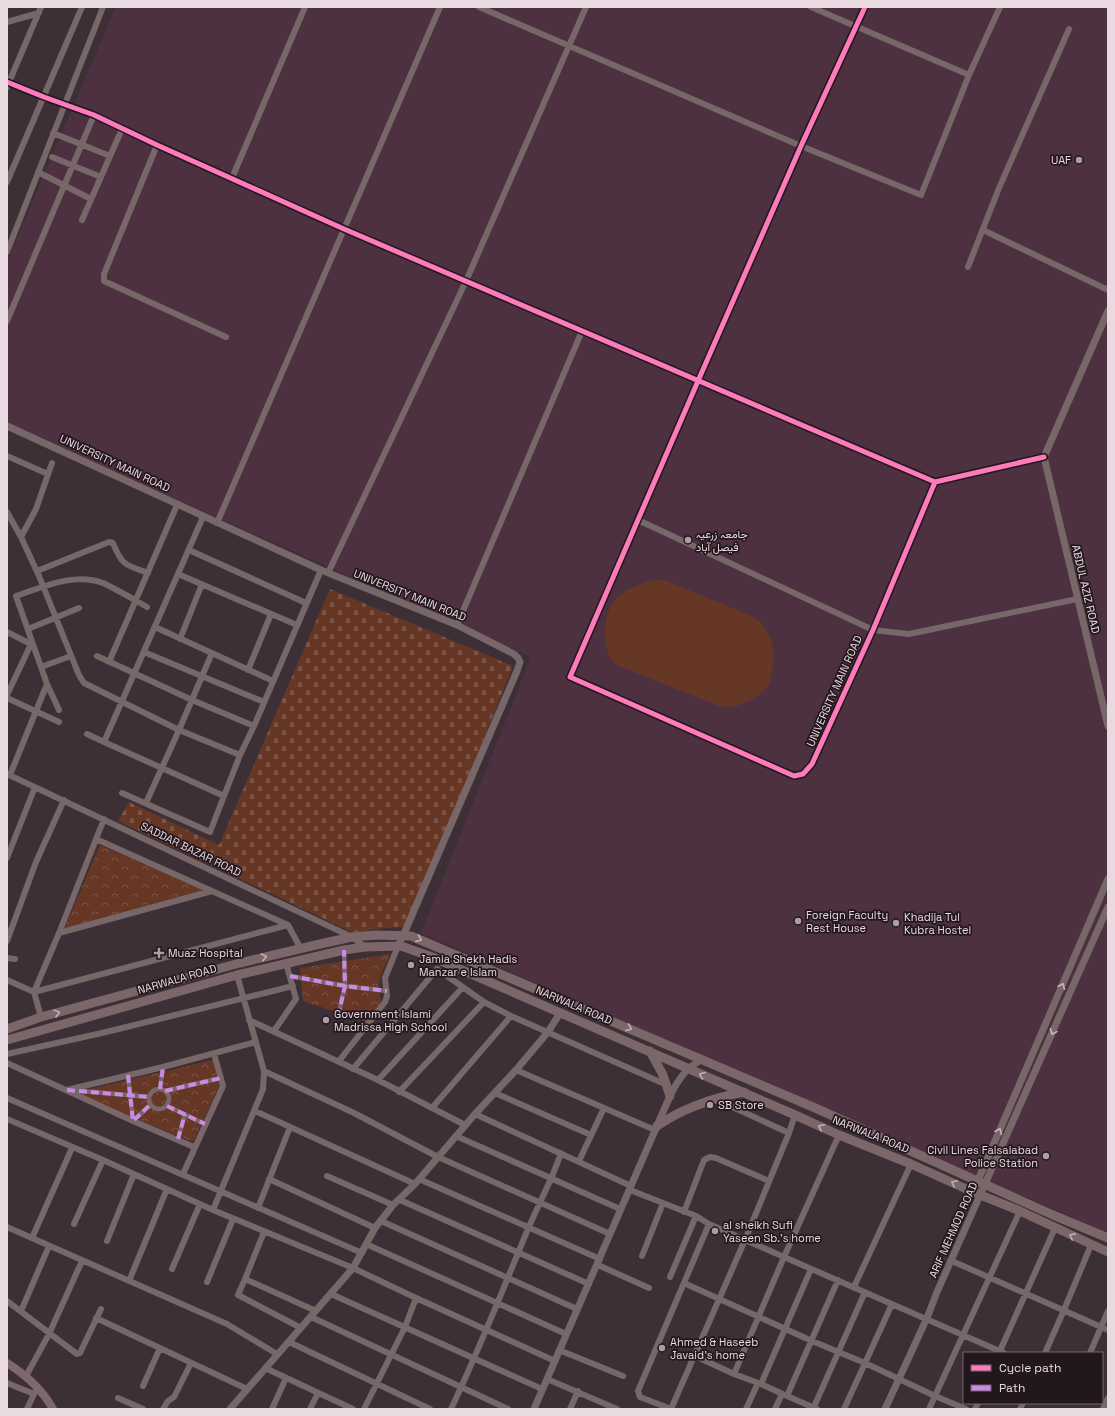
<svg xmlns="http://www.w3.org/2000/svg" width="1115" height="1416" font-family="'Space Grotesk',Vazirmatn,sans-serif">
<defs>
<pattern id="cemetery-stones" width="16" height="16" patternUnits="userSpaceOnUse"><rect width="16" height="16" fill="#673726"/><path d="M2 7V4a2 2 0 0 1 4 0v3zM10 15v-3a2 2 0 0 1 4 0v3z" fill="#7d5345"/></pattern>
<pattern id="park-crowns" width="20" height="18" patternUnits="userSpaceOnUse"><rect width="20" height="18" fill="#673726"/><path d="M2 6a3 3 0 1 1 6 0M12 15a3 3 0 1 1 6 0" fill="none" stroke="#7d5345"/></pattern>
</defs>
<rect width="100%" height="100%" fill="#3c3036"/>
<path fill="#4d3140" d="M118,7H1108V1233L421,933L531,657L7,424V262L114,11Z"/>
<path fill="#673726" d="M654,580H664L754,617C772,631 776,649 772,670C771,674 771,679 770,682C764,695 744,705 731,707C728,707 723,707 719,706L619,666C616,664 612,661 611,658C601,641 603,614 616,599C626,588 641,584 654,580Z"/>
<path fill="url(#cemetery-stones)" d="M330,589L513,666L408,927C390,927 373,928 356,934L118,821L129,802L219,845Z"/>
<path fill="url(#park-crowns)" d="M100,845L213,893L62,934Z
M390,954C383,970 373,987 383,1004L366,1022L303,1001L300,968Z
M213,1060L219,1086L193,1142L80,1096L81,1091Z"/>
<g fill="none" stroke-linecap="round" stroke-linejoin="round">
<path stroke="#786769" stroke-width="4.5" d="M290,976L345,986L387,991
M338,1016L345,986L344,950
M128,1075L133,1121L150,1105
M149 1099a10 10 0 1 1 20 0a10 10 0 1 1-20 0Z
M160,1089L163,1067
M71,1090L149,1097
M165,1091L221,1078
M167,1106L205,1124
M178,1139L185,1114"/>
<path stroke="#786769" stroke-width="6" d="M479,7L801,146L921,195L969,75
M811,7L969,75L1000,7
M865,7L801,146L698,381L570,677L794,776L803,774L812,764L873,630L935,482L1044,457
M7,22L39,13
M7,82L44,97L94,115L157,145L344,229L935,482
M7,87L41,7
M53,133L110,156
M157,145L104,274V281L226,337
M52,157L101,177
M38,172L91,199
M232,178L305,7
M7,182L82,7
M82,220L122,129
M983,230L1108,290
M7,252L103,7
M968,267L999,188L1069,29
M7,321L94,115
M7,456L48,474
M7,512L21,537L39,576L79,675L84,683L179,730L240,755
M638,520L873,630L909,634L1077,599
M217,523L440,7
M21,537L36,509L52,463
M189,550L306,603
M37,571L109,542L113,543C122,566 126,565 148,573
M328,573L466,281L586,7
M178,574L297,625
M457,625L582,331
M155,627L273,681
M28,629L79,608
M7,632L31,644L7,695
M180,639L202,584
M144,652L264,702
M97,656L192,700L254,726
M109,662L177,505
M41,667L71,656
M248,670L271,614
M7,698L59,722
M59,710L47,684L16,596C43,587 75,572 103,583C118,590 133,599 147,607
M87,734L104,742L203,517
M104,742L224,796
M7,774L352,937L365,947
M10,775L47,684
M122,793L210,832L240,755L254,726L321,570
M146,803L179,730L212,653
M96,839L288,925L301,949
M7,858L35,787
M59,933L212,891
M7,941L36,862L64,800
M7,958L15,959
M7,980L34,992L288,925
M41,1017L34,992L59,933L104,819
M249,1020L378,1080L465,1125
M274,1031L296,999L286,963
M7,1054L102,1033L293,986
M339,1061L385,1002L387,996L385,978L398,946
M7,1063L133,1121L194,1147
M353,1069L437,969L484,1002L511,1016L667,1085
M516,1070L655,1130
M264,1071L354,1113L438,1157L610,1234
M378,1080L463,987
M67,1090L163,1067L256,1042
M399,1092L484,1002
M495,1093L591,1135
M7,1098L362,1253
M715,1099L789,1133
M432,1108L511,1016
M255,1111L415,1184
M475,1114L631,1186
M7,1119L103,1160L213,1210L353,1268L416,1298L555,1361
M456,1136L620,1209
M579,1161L604,1108
M183,1174L223,1086L214,1054
M327,1176L393,1205
M269,1179L375,1228
M419,1179L600,1259
M630,1190L696,1216L709,1224L784,1257L1004,1353
M400,1200L589,1284
M258,1208L290,1127
M213,1210L263,1089L264,1071L237,975
M684,1212L704,1160L710,1157L716,1158L769,1181
M381,1221L577,1309
M74,1224L103,1160
M7,1227L227,1324L277,1354
M264,1232L245,1279L316,1311
M32,1238L72,1148
M107,1241L134,1174
M366,1244L566,1334
M642,1256L663,1203
M952,1261L1108,1330
M598,1265L649,1288
M172,1269L200,1204
M670,1277L696,1216
M245,1279L238,1295L301,1328
M129,1281L167,1189
M207,1282L233,1219
M684,1283L812,1341L865,1363L935,1396L966,1409
M854,1287L911,1164
M331,1294L542,1389
M7,1301L77,1354L80,1353L101,1309
M21,1311L49,1246
M311,1317L508,1409
M96,1318L247,1389
M289,1342L430,1409
M559,1350L623,1376
M999,1353L1055,1228
M1045,1353L1064,1310L1091,1245
M1090,1353L1108,1311
M695,1356L734,1374L761,1384L787,1396L817,1409
M265,1368L353,1409
M734,1374L784,1257L839,1135
M26,1376L49,1334L82,1261
M547,1379L617,1409
M7,1383L34,1394L38,1387
M761,1384L811,1269
M143,1386L160,1348
M787,1396L838,1280
M118,1398L143,1409
M27,1409L34,1394
M163,1409L168,1401L174,1397L191,1363
M272,1409L286,1378
M310,1409L318,1393
M364,1409L405,1327L416,1298
M451,1409C479,1350 503,1289 528,1229C539,1203 552,1180 561,1153
M570,1409L578,1391
M671,1409L745,1240L789,1133L795,1115
M671,1409L640,1397L638,1391L709,1224
M746,1409L758,1383
M775,1409L782,1394
M813,1409L865,1292
M844,1409L892,1304
M929,1409L1020,1211
M975,1409L978,1403
M1020,1409L1023,1403
M1103,1409L1108,1398"/>
<path stroke="#786769" stroke-width="7" d="M1108,311L1044,457L1108,726
M7,426L321,570L457,625L514,654L518,658L520,662L517,671L403,936L398,946
M973,1192L1108,879
M230,1409L353,1268L375,1228L393,1205L415,1184L475,1114L516,1070L548,1032L560,1013
M534,1409L670,1096C678,1080 685,1069 701,1060
M885,1409L927,1318L937,1292L1108,907"/>
<path stroke="#7d686c" stroke-width="8" d="M7,1363C26,1375 42,1389 53,1409"/>
<path stroke="#7b6669" stroke-width="9" d="M7,1029L41,1017L240,963L320,944L352,937L376,935L411,936L813,1107L1053,1215L1108,1238
M7,1040L237,975L344,950L365,947L401,946L432,957L795,1115L839,1135L911,1164L973,1192L1020,1211L1108,1252
M650,1051L663,1075L670,1096
M657,1126C683,1108 713,1098 744,1092"/>
<path stroke="#ca8be6" stroke-width="4" stroke-dasharray="8 4" stroke-linecap="butt" d="M290,976L345,986L387,991
M338,1016L345,986L344,950
M128,1075L133,1121L150,1105
M160,1089L163,1067
M67,1090L149,1097
M165,1091L221,1078
M167,1106L205,1124
M178,1139L185,1114"/>
<g stroke="#22171c" stroke-width="8">
<path id="cycleway" d="M865,7L801,146L698,381L570,677L794,776L803,774L812,764L873,630L935,482L1044,457
M7,82L44,97L94,115L157,145L344,229L935,482"/>
</g>
<use href="#cycleway" stroke="#fd7abc" stroke-width="5"/>
</g>
<defs><path id="oneway-chevron" d="M-2-3.5L2.5 0L-2 3.5" fill="none" stroke-width="1.6" stroke-linecap="round" stroke-linejoin="round"/></defs>
<g stroke="#c2b1b7">
<use href="#oneway-chevron" transform="translate(419 939) rotate(23)"/>
<use href="#oneway-chevron" transform="translate(264 957) rotate(-13)"/>
<use href="#oneway-chevron" transform="translate(57 1013) rotate(-15)"/>
<use href="#oneway-chevron" transform="translate(629 1028) rotate(23)"/>
<use href="#oneway-chevron" transform="translate(702 1075) rotate(-157)"/>
<use href="#oneway-chevron" transform="translate(821 1127) rotate(-155)"/>
<use href="#oneway-chevron" transform="translate(954 1183) rotate(-155)"/>
<use href="#oneway-chevron" transform="translate(1072 1236) rotate(-155)"/>
</g>
<g stroke="#c7b7bd">
<use href="#oneway-chevron" transform="translate(1062 986) rotate(-67)"/>
<use href="#oneway-chevron" transform="translate(1053 1032) rotate(114)"/>
<use href="#oneway-chevron" transform="translate(999 1131) rotate(-67)"/>
</g>
<g fill="#ac9ea5" stroke="#22171c" stroke-width="1.5">
<circle cx="1079" cy="160" r="4"/>
<circle cx="688" cy="540" r="4"/>
<circle cx="798" cy="921" r="4"/>
<circle cx="896" cy="923" r="4"/>
<path d="M157 947h4v4h4v4h-4v4h-4v-4h-4v-4h4z"/>
<circle cx="411" cy="965" r="4"/>
<circle cx="326" cy="1020" r="4"/>
<circle cx="710" cy="1105" r="4"/>
<circle cx="1046" cy="1156" r="4"/>
<circle cx="715" cy="1231" r="4"/>
<circle cx="662" cy="1348" r="4"/>
</g>
<g text-anchor="middle" dominant-baseline="central" stroke-width="3.5" stroke-linejoin="round" paint-order="stroke">
<g font-size="11" fill="#e9d9e1" stroke="#22171c" text-anchor="start">
<text x="1071" y="160" text-anchor="end">UAF</text>
<text x="696" y="534">جامعہ زرعیہ<tspan x="696" dy="13">فیصل آباد</tspan></text>
<text x="806" y="915">Foreign Faculty<tspan x="806" dy="13">Rest House</tspan></text>
<text x="904" y="917">Khadija Tul<tspan x="904" dy="13">Kubra Hostel</tspan></text>
<text x="168" y="953">Muaz Hospital</text>
<text x="419" y="959">Jamia Shekh Hadis<tspan x="419" dy="13">Manzar e Islam</tspan></text>
<text x="334" y="1014">Government Islami<tspan x="334" dy="13">Madrissa High School</tspan></text>
<text x="718" y="1105">SB Store</text>
<text x="1038" y="1150" text-anchor="end">Civil Lines Faisalabad<tspan x="1038" dy="13">Police Station</tspan></text>
<text x="723" y="1225">al sheikh Sufi<tspan x="723" dy="13">Yaseen Sb.'s home</tspan></text>
<text x="670" y="1342">Ahmed &amp; Haseeb<tspan x="670" dy="13">Javaid's home</tspan></text>
</g>
<g font-size="11" fill="#e9d9e1" stroke="#22171c">
<text transform="translate(115 463) rotate(25)">UNIVERSITY MAIN ROAD</text>
<text transform="translate(1086 589) rotate(77)">ABDUL AZIZ ROAD</text>
<text transform="translate(410 595) rotate(22)">UNIVERSITY MAIN ROAD</text>
<text transform="translate(834 691) rotate(-66)">UNIVERSITY MAIN ROAD</text>
<text transform="translate(191 849) rotate(26)">SADDAR BAZAR ROAD</text>
<text transform="translate(177 979) rotate(-16)">NARWALA ROAD</text>
<text transform="translate(574 1005) rotate(23)">NARWALA ROAD</text>
<text transform="translate(871 1134) rotate(22)">NARWALA ROAD</text>
<text transform="translate(953 1230) rotate(-66)">ARIF MEHMOD ROAD</text>
</g>
</g>
<rect width="1115" height="1416" fill="none" stroke="#e9d9e1" stroke-width="16"/>
<rect x="963" y="1352" width="140" height="52" fill="#22171c" stroke="#72656b"/>
<rect x="971" y="1365" width="20" height="6" fill="#fd7abc" stroke="#72656b"/>
<text x="999" y="1372" font-size="12" fill="#e9d9e1">Cycle path</text>
<rect x="971" y="1385" width="20" height="6" fill="#ca8be6" stroke="#72656b"/>
<text x="999" y="1392" font-size="12" fill="#e9d9e1">Path</text>
</svg>
